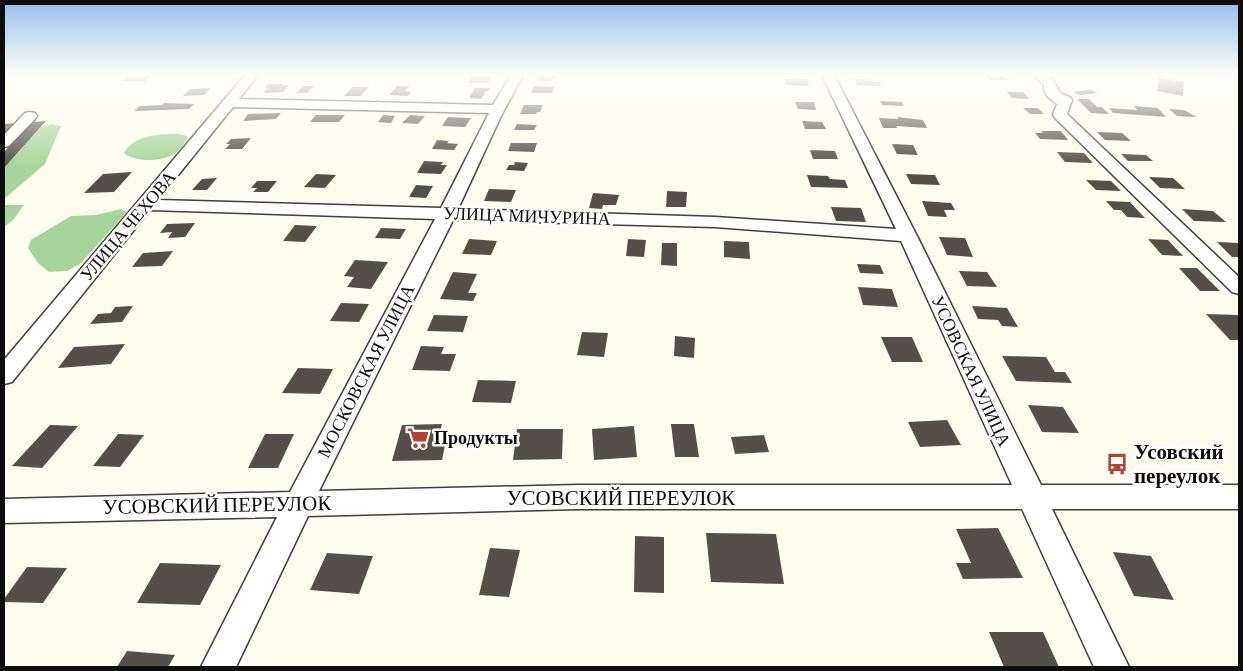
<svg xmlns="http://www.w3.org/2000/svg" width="1243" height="671" font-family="'Crimson Pro',serif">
<rect width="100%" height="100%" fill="#fdfded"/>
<path fill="#a7d49a" d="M51,124L61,126L45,164L4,199V168L41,127Z
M179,134L187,136V139C184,143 181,149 177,152C165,162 136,163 124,153C134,134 160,134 179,134Z
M4,205H24L13,220L4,227Z
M121,209L127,212L80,264L67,271L49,272L38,263L28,248L31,240L71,216L96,215Z"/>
<path fill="#545049" d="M130,75H151L145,81H122Z
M538,75H557V78H553L551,81H536Z
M986,75H1003L1009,80H991Z
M472,76H492L488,83H468Z
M1159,78L1184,82L1183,96L1157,91Z
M785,79H807L809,86L787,85Z
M855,79L872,80L873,82H880L881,86L857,85Z
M268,84H283L282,85H289L283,92L264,93L268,88H265Z
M303,86H314L307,93H296Z
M397,86H409L405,91L411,92L408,96L389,95Z
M534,86L554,87L552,93H531Z
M353,87H369L360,96H344Z
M211,88L204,95L183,96L190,89Z
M475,88H490L489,91H486L481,99L469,98Z
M1091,90L1098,93L1080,95L1073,92Z
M1007,92H1023L1029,99L1012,98Z
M1077,99H1089L1097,107H1102L1109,114L1091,113Z
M880,101L902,102L904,106L882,105Z
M795,102H814L816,110L798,109Z
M164,103L194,104L189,109L134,111L140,106L162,105Z
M524,105H543L540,112H537L536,114H520Z
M1134,106L1158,108L1166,117L1113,113L1109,108L1137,110Z
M1023,108H1038L1044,114H1030Z
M1169,109L1184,110L1197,117L1177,116Z
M281,113L276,119L243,121L248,114Z
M316,115H345L339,122H310Z
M383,115L395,116L391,123L378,122Z
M410,115L425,116L418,124L402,123Z
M448,117L471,118L465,127L442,126Z
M897,117L923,120L927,128L896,126L897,128H883L879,118L898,119Z
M46,121L4,168V152L32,122Z
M802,121L822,122L826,129H805Z
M16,123L4,136V124Z
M517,124L537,125L534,130H514Z
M1041,131H1061L1068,140L1040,139L1035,133H1043Z
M1097,132L1122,133L1131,141L1105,140Z
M251,138L242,149H225L230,144H226L231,139Z
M437,140L449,141L447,143L458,144L454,150L432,149Z
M511,143H537L534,152L508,151Z
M892,144L913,145L918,155L897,154Z
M810,150L835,151L838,159H813Z
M1057,152L1084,153L1093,163L1065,162Z
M1121,154L1146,155L1153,161H1128Z
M424,161L443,162L441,165H447L441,174L417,173Z
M515,162L528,163L524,171L506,170L509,165H514Z
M132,172L114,192L84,193L103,174Z
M316,174L336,175L325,188L304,187Z
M906,174L935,175L940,185L911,184Z
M807,175L828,176L830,179L845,180L848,188L811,187Z
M1149,177L1173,178L1185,189L1160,188Z
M217,178L207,190H192L202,179Z
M1086,180L1111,181L1121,191L1096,190Z
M257,181H277L268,192H253L257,188H251Z
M416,185L433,186L426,198L409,197Z
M489,189L516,190L511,202L484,201Z
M667,191L687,192L686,207H666Z
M593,193L619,195L616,205H603L602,209L589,208Z
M922,201L951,203L955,210H944L947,217L928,216Z
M1106,201L1130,202L1145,218L1127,217L1121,210H1114Z
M831,207L861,208L866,222L836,221Z
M1182,209L1213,211L1226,222L1194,221Z
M195,223L185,237L168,238L172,232L160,233L167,224Z
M295,225L317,226L305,242L283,241Z
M381,228L406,229L400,239L375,238Z
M939,237L965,238L973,257L947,255Z
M469,239L497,241L491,255L462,254Z
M628,239L646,240L644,257L626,256Z
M1148,239L1168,240L1183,256L1162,255Z
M724,241L749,242L750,259L724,257Z
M1217,242L1239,243V257H1232Z
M662,243H677V266L661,265Z
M173,251L162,266L132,267L143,253Z
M355,260L388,262L371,289L347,287L354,277L344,276Z
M857,264L880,265L884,274L860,273Z
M1179,268H1197L1220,291H1200Z
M959,271L987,272L997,287L967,286Z
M453,272L477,274L468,293H477L473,301L440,299Z
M858,287L892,289L898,307L863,305Z
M341,303L369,304L359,322L330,321Z
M133,306L122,322L90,324L98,314L111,313L115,307Z
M972,306L1007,308L1018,327L1002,326L998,320L978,319Z
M1206,314L1239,315V340H1230Z
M434,315L468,316L463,332L427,331Z
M582,332L608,333L604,357L577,355Z
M675,336L695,338L694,358L674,356Z
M881,337H912L923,362H892Z
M125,344L111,364L58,368L74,347Z
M421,346L444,347L441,354H456L450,371L412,370Z
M1002,356L1046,357L1055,372H1065L1072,383L1016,381Z
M298,368L333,369L320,394L282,393Z
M478,380L516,381L511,403L472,402Z
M1028,405L1063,407L1079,433L1042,432Z
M947,420L961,445L920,447L908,422Z
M442,424L438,440H446L442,460L392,461L402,425Z
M671,424H694L699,457H675Z
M50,425L78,426L42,468L12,466Z
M634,426L637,457L594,460L592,429Z
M517,429H563L562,459L513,460Z
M118,434L144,435L120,467L93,466Z
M265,434H294L278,468H248Z
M764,435L769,452L735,454L731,437Z
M998,528L1023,578L963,579L956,563H971L956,529Z
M706,533L776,534L784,584L711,582Z
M635,536L664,537V593L634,592Z
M490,548L520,550L509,597L479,595Z
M1113,552L1151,556L1174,600L1134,596Z
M327,553L373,556L359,594L310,590Z
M160,563L221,565L200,605L137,603Z
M27,567L67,568L43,603L4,602V599Z
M989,632H1043L1059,667H1004Z
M127,651L175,655L168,667H117Z"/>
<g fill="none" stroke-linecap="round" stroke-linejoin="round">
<g stroke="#3f3f3f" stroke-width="3">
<path id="minor" d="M245,75H258L239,99L493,105L511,75H523L501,116L458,209L715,217L896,229L822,75H834L917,236L1041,485H1239V509H1052L1129,667H1094L1022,509H579L308,516L236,667H201L277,517L4,523V499L290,492L435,219L150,210L12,382L4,384V360ZM233,107L489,113L441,208L158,200ZM453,220L715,227L901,241L1012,485H579L319,491Z
M1034,75C1066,75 1048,92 1070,97L1072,100L1067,114L1239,277V294L1232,292L1055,118L1053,115L1057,104C1050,99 1043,94 1044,85Z
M30,112L35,113L37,116L35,119L9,146L4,147V135L25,113Z"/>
</g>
<use href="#minor" fill="#fff" fill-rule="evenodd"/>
</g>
<linearGradient id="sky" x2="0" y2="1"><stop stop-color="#94beeb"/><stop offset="0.44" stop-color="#fefef7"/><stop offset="1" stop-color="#fefef7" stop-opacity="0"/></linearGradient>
<rect width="1243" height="169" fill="url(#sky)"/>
<defs>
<g id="supermarket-bare" transform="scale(1.725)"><path d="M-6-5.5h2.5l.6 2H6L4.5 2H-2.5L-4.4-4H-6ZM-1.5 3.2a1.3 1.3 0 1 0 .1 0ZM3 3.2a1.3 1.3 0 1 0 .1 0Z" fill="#b04631" stroke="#fff" stroke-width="2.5" paint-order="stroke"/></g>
<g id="bus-bare" transform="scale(1.725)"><path d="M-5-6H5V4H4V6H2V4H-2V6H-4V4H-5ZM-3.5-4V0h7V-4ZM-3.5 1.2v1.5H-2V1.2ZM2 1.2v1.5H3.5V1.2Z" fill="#b04631" stroke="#fff" stroke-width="2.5" paint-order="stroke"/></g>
</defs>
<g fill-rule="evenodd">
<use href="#supermarket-bare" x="418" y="438"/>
<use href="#bus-bare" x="1117" y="464"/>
</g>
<g text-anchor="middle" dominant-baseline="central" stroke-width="5" stroke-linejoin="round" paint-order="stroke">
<g font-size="18" fill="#0c0c0c" stroke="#fff">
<text transform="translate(527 216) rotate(2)">УЛИЦА МИЧУРИНА</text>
<text transform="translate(128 226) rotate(-50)">УЛИЦА ЧЕХОВА</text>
<text transform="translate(366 371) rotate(-63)">МОСКОВСКАЯ УЛИЦА</text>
<text transform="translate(971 371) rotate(65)">УСОВСКАЯ УЛИЦА</text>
</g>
<g font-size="18" font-weight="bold" fill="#0c0c0c" stroke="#fff" text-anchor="start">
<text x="434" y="438">Продукты</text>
</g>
<g font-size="21" font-weight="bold" fill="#0c0c0c" stroke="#fff" text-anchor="start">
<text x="1134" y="452">Усовский<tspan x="1134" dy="24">переулок</tspan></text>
</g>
<g font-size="21" fill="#0c0c0c" stroke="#fff">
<text x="621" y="498">УСОВСКИЙ ПЕРЕУЛОК</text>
<text transform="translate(217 505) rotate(-1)">УСОВСКИЙ ПЕРЕУЛОК</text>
</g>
</g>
<rect width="1243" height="671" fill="none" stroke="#0c0c0c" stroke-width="10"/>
</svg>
